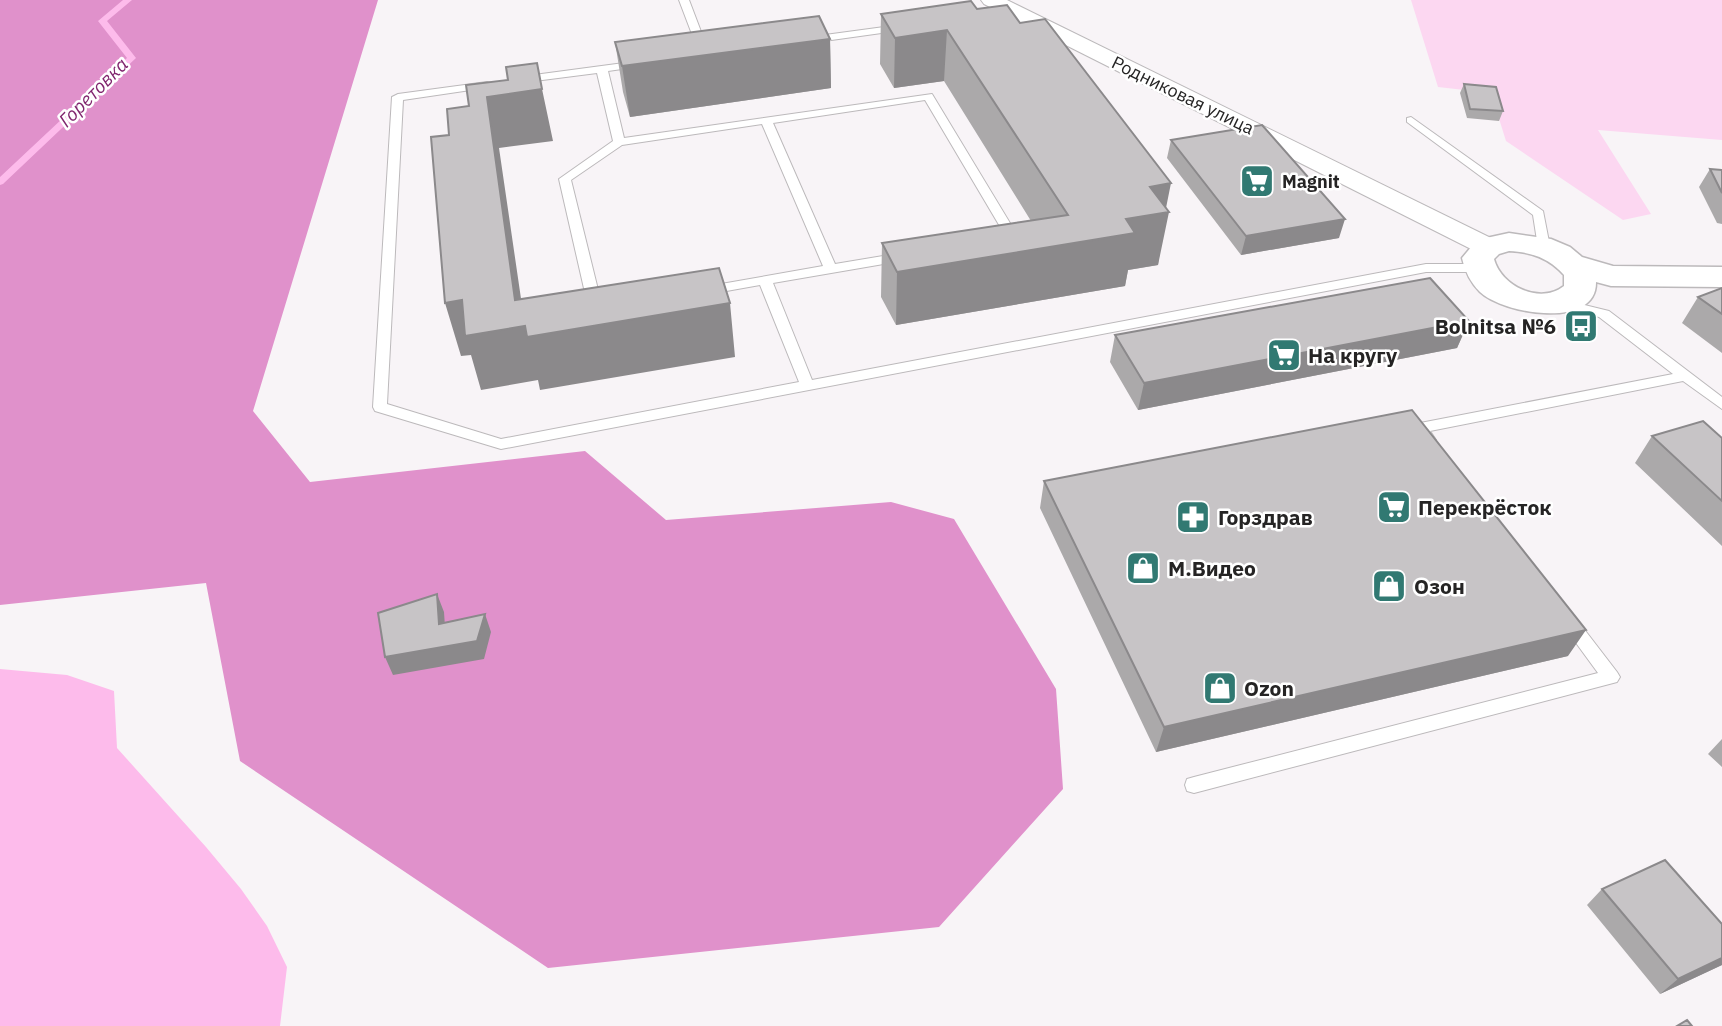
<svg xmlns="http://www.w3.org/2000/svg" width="1722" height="1026" font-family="'IBM Plex Sans',sans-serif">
<rect width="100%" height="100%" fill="#f8f4f7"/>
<path fill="#fcd7f1" d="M1411,0H1722V140L1598,130L1651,214L1623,220L1506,141L1491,93L1438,87Z"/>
<path fill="#e091cb" d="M0,0H378L253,411L310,482L585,451L666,520L891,502L954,519L1056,689L1063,789L939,927L548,968L240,761L206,583L0,605Z"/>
<path fill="#fdbbeb" d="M0,669L67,675L114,691L117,748L206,847L241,889L267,926L287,967L280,1026H0Z"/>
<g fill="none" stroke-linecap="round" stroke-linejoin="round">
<path fill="#fdbbeb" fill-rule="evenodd" d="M123,0H132L107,21L136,58L3,184L0,185V177L127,58L98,21Z"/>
<g stroke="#bcb9bb" stroke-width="2">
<path id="lane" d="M679,0H689L708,50L707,52L698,50Z
M899,25L904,28L903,30L810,43L805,40L810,37Z
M639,61L644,64L643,66L608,71L624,138L932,94L1019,238L1013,242L1003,238L1005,235L925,100L773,123L835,264L901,253L907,257L901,261L773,283L812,380L1426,264H1478L1485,268L1478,272H1426L501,449L375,411L373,407L392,97L398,94L487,82L491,83V87L403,100L387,404L501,439L799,382L760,285L704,295L697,291L704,287L823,266L762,124L622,145L571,180L602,306L595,310L588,306L559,179L613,141L597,73L519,83L513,80L519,77Z
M1411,117L1543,211L1550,247L1549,250L1544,251L1538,247L1533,215L1407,122V118Z
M1560,299L1609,311L1722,397V409L1683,381L1430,431L1436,440L1434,444H1424L1413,428L1415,424L1673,374L1599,317L1555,306L1553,303L1555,300Z
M1568,614L1574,616L1617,672L1620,677L1617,682L1194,793L1187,791L1185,785L1187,779L1194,777L1598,673L1560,621L1562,616Z"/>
</g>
<g stroke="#bcb9bb" stroke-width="2">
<path id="street" d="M981,0H1007L1497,241L1501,247L1497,253L1488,255L1479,253L984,4Z"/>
</g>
<g stroke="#bcb9bb" stroke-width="3">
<path id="secondary" d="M1509,233L1551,239L1570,247L1582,257L1613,266L1722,267V287L1611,286L1596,282C1597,330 1503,314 1480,292C1470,282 1465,271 1462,258L1477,240ZM1509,251C1531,252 1549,258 1564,275V286C1540,305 1501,286 1494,259L1499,254Z"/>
</g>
<use href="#lane" fill="#fff" fill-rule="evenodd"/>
<use href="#street" fill="#fff" fill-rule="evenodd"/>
<use href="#secondary" fill="#fff" fill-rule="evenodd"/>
</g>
<path fill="#aba9aa" d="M977,9L1166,208L1158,265L1128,270L1125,286L896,325L881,297L882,243L1031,221L944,81L894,88L880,64L881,14Z
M830,39L831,88L630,117L623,92L615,42Z
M1464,84L1503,111L1499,121L1467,118L1460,93Z
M1171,140L1339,238L1241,255L1167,158Z
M1710,169L1722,170V224L1717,223L1699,187Z
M1722,288V353L1682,323L1698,297Z
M1469,321L1457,348L1138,410L1110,362L1115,335Z
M1652,436L1722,438V546L1635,463Z
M1044,481L1568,656L1156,752L1040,508Z
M1722,739V767L1708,754Z
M1602,889L1722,965L1660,994L1587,905Z"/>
<path fill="#8b898b" d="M947,30L944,81L894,88L895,38Z
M830,39L831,88L630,117L622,66Z
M542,89L553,141L499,148L525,326L730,303L735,357L540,390L538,380L481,390L471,355L461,356L445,303L462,300H515L487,97Z
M1171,183L1165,213L1169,212L1158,265L1128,270L1125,286L896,325L897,272L1126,219L1150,187Z
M1345,219L1339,238L1241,255L1246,236Z
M1469,321L1457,348L1138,410L1144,383Z
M437,594L444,612L446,642L439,624Z
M485,614L491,632L484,659L393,675L385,657Z
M1586,630L1568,656L1156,752L1164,727Z
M1722,958V965L1660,994L1678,979Z"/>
<path fill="#c7c4c6" stroke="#8b898b" stroke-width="2" d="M971,1L977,9L1007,5L1020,23L1045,19L1171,183L1150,187L1169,212L1126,219L1135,233L897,272L882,243L1068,215L947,30L895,38L881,14Z
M819,16L830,39L622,66L615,42Z
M537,63L542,89L487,97L515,300L719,268L730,303L527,337L525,326L465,336L462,300L445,303L431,137L449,135L447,109L469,106L466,85L508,80L506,67Z
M1464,84L1496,87L1503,111L1470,109Z
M1262,125L1345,219L1246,236L1171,140Z
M1710,169L1722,170V193Z
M1430,278L1469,321L1144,383L1115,335Z
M1722,288V314L1698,297Z
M1412,410L1586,630L1164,727L1044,481Z
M1703,421L1722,438V501L1652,436Z
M437,594L439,624L485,614L477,641L385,657L378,613Z
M1665,860L1722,924V958L1678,979L1602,889Z
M1687,1020L1692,1026H1677Z"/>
<defs>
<g id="supermarket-square" transform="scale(1.75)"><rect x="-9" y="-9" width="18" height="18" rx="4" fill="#317972" stroke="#fff"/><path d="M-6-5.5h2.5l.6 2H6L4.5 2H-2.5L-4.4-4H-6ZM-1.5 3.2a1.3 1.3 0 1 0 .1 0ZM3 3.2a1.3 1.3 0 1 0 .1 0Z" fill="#fff"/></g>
<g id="bus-square" transform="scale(1.75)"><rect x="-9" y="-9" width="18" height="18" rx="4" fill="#317972" stroke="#fff"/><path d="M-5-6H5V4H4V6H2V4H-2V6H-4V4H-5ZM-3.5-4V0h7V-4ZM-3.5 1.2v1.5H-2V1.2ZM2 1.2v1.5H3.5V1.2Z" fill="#fff"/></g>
<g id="pharmacy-square" transform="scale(1.75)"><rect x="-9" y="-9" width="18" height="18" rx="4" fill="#317972" stroke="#fff"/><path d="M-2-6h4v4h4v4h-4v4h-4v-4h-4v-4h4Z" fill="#fff"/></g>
<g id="shop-square" transform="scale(1.75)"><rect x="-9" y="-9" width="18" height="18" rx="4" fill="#317972" stroke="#fff"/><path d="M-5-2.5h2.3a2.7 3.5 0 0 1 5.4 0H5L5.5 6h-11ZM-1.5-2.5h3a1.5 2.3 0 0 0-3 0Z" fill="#fff"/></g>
</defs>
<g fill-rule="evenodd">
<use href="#supermarket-square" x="1257" y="181"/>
<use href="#bus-square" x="1581" y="326"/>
<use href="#supermarket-square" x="1284" y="355"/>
<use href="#supermarket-square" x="1394" y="507"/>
<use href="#pharmacy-square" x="1193" y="517"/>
<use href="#shop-square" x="1143" y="568"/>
<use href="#shop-square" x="1389" y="586"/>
<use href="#shop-square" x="1220" y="688"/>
</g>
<g text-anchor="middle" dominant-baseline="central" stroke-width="5" stroke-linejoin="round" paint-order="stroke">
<g font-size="18" fill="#252424" stroke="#fff">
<text transform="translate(1183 95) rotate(26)">Родниковая улица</text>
</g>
<g font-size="18" font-weight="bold" fill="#252424" stroke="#fff" text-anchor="start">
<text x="1282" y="181">Magnit</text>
</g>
<g font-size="19" font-style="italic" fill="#81266f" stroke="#fff">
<text transform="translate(93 92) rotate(-45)">Горетовка</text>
</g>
<g font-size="21" font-weight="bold" fill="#252424" stroke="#fff" text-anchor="start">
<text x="1556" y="326" text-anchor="end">Bolnitsa №6</text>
<text x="1308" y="355">На кругу</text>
<text x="1418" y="507">Перекрёсток</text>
<text x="1218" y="517">Горздрав</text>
<text x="1168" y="568">М.Видео</text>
<text x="1414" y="586">Озон</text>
<text x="1244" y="688">Ozon</text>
</g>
</g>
</svg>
